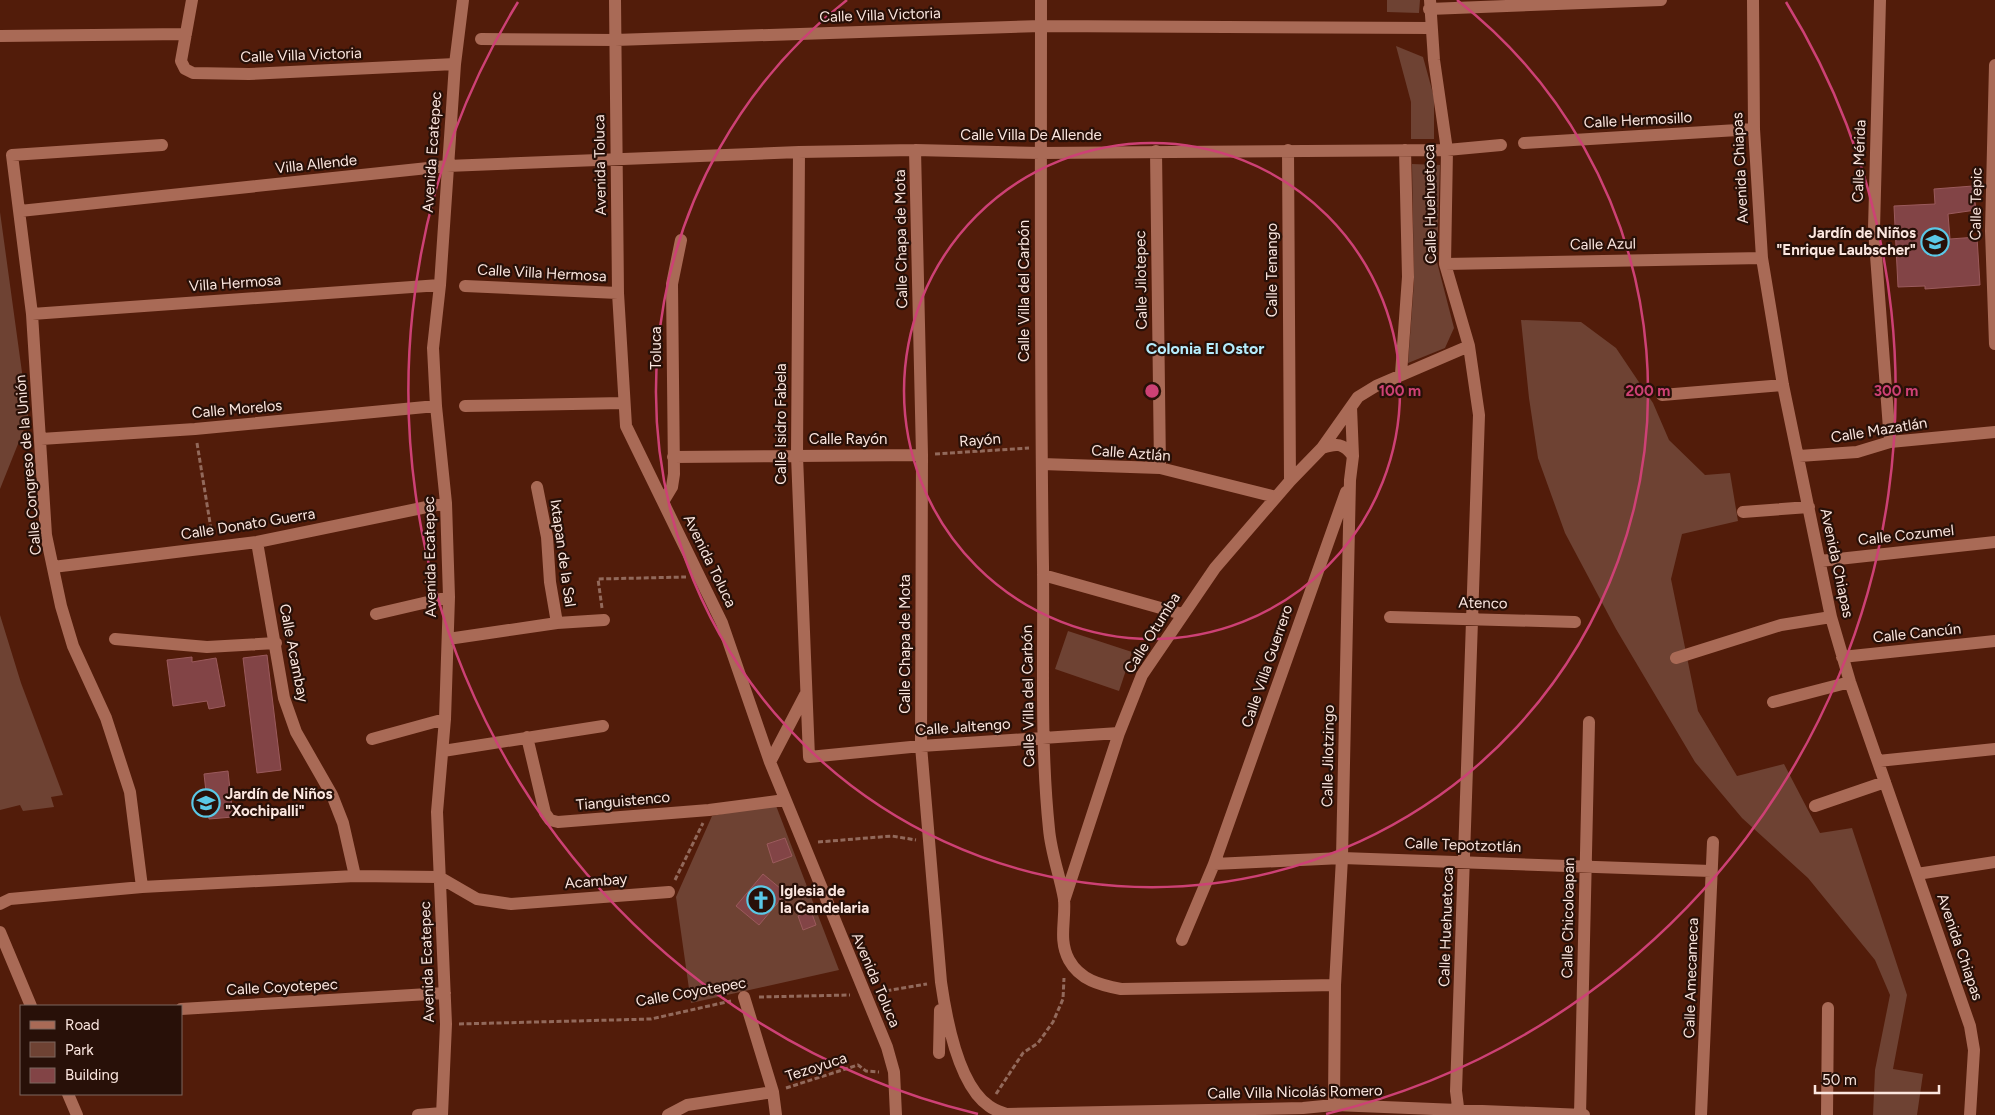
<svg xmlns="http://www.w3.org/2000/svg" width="1995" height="1115" font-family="Figtree,sans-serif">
<rect width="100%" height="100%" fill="#521c0a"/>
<path fill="#6e4233" d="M1387,0H1420L1419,13L1387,12Z
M1396,46L1423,57L1434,97V139H1411V102Z
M1412,164L1440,165L1437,262L1454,328L1445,348L1408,363L1414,282Z
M0,212L28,416L23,418L24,429L0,489Z
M1521,320L1581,322L1616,348L1653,403L1669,440L1705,475L1730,473L1738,521L1682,534L1671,579L1698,711L1737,776L1784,764L1820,833L1852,828L1907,995L1893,1069L1923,1074L1917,1115H1873L1875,1070L1890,995L1875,960L1808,878L1742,818L1695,762L1616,629L1565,533L1538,458L1529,398Z
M0,615L21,683L63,795L51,797L54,807L23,811L20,805L0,810Z
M1068,631L1132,652L1119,691L1055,669Z
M775,803L839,970L691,1003L676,897L712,816Z"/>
<path fill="#824446" stroke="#9b5a5c" d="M1973,186L1976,210L1948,214L1950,239L1977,237L1980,285L1925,289V286L1898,287L1894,206L1935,204L1934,189Z
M267,655L281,770L257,773L243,658Z
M192,657V662L216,658L225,706L209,709L207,701L173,706L167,660Z
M228,771L233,817L209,819L204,774Z
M785,838L792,856L773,863L767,844Z
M763,874L786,893L759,925L736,906Z
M811,911L816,925L803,930L798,916Z"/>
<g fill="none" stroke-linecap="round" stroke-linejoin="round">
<path stroke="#92695b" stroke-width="3" stroke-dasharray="5 2.5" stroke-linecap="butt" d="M197,443L212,535
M935,454L1029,448
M602,608L598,579L686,577
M818,842L892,836L916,840
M675,880L703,823
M879,992L927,984
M759,997L850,995
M459,1024L651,1019L731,1001
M786,1088L858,1065L866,1071L879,1072
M996,1094L1023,1053L1038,1043L1053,1022L1063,999L1064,978"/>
<path stroke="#a96a56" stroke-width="12" d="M192,0L181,61L185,69L193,73L249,74L455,64
M615,0L618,293L626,426L722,623L770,762L887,1047L894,1072L896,1115
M1041,0C1041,189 1040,378 1043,566C1044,654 1040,742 1049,829C1051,853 1060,876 1064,899C1066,920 1058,940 1069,960C1080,980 1100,985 1121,989L1335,985
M1430,0L1434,60L1447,150L1445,264L1469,346L1479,415L1456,1091L1459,1115
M1753,0L1754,129L1762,258L1783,385L1831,617L1850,682L1970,1026L1974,1050L1970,1115
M1880,0L1874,229L1890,442
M1429,9L1661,0
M0,36L186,34
M481,39L615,40L1041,26L1431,28
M1995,65L1991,231L1995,344
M1524,143L1754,129
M915,150L922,455L921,746L941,982C946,1017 958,1085 989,1106C994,1110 1001,1112 1006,1114L1303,1108L1334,1105L1584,1115
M1288,150L1290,481
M1156,151L1160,468
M799,152L797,456L809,757L921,746L1119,733
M20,211L447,166L799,152L915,150L1040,153L1447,150L1501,145
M1445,264L1762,258
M465,286L618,293
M32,314L440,285
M1401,374L1408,277L1405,150
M1662,395L1783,385
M465,406L623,403
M41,439L195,429L436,406
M1322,448C1337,443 1343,443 1353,456
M1799,456L1857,452L1890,442L1995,432
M673,457L922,455
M1042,464L1160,468L1276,497
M537,487L547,537L550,582L557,623
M663,502L672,487L674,474L672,284L681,240
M1743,512L1809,507
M257,542L284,698L296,732L332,795L343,823L355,876
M1820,561L1995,542
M53,567L257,542L446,503
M1043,575L1182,614
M376,614L449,597
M1390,617L1575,622
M115,639L207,647L276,643
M448,639L557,623L604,620
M1842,657L1995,641
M1676,658L1781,625L1831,617
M1773,702L1850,682
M527,737L545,813L550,820L558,822L709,810L785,800
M372,739L445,719
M443,751L603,726
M1878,761L1995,749
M770,762L805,695
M1815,806L1885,782
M1214,864L1342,858L1711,871
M1917,874L1995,862
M142,887L130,792L106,718L73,646L61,606L46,535L32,314L12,155L162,145
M1064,901L1119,733L1142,675L1215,568L1290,481L1322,448L1358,397L1376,386L1469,346
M0,904L10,899L142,887L355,876L439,877L477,899L511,904L669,892
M0,932L31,1006
M1182,940L1214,864L1346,492
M744,997L773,1092L776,1115
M181,1009L445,993
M939,1053L940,1010
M68,1094L77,1115
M1334,1105L1335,985L1342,858L1350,480L1353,456L1351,407
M418,1115L442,1113
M442,1115L446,1024L437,812L445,719L449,597L446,503L436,406L433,348L440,285L455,64L463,0
M668,1115L687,1105L773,1092
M1580,1115L1589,722
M1701,1115L1713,842
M1827,1115L1828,1008"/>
</g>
<g fill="none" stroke="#cd4175" stroke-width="2.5">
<circle cx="1152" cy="391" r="248"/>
<path d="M1457 0A496 496 0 1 1 847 0"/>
<path d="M978 1114A744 744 0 0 1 518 2M1786 2A744 744 0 0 1 1326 1114"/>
</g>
<defs>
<g id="school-ring" transform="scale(1.4375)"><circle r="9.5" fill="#281008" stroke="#5ac8e6" stroke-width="1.5"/><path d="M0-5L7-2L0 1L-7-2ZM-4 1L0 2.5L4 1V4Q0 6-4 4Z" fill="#5ac8e6"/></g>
<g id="church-ring" transform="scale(1.4375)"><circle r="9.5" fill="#281008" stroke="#5ac8e6" stroke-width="1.5"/><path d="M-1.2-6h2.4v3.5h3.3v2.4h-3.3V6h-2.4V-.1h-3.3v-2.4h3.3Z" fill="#5ac8e6"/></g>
</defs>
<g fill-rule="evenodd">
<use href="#school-ring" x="1935" y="242"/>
<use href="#school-ring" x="206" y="803"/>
<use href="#church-ring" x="761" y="900"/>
</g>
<g text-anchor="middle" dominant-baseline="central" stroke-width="4.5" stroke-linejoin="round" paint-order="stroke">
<g font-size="15" fill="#fbe6df" stroke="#281008">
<text transform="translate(880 15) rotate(-2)">Calle Villa Victoria</text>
<text transform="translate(301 55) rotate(-2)">Calle Villa Victoria</text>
<text transform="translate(1638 120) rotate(-3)">Calle Hermosillo</text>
<text x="1031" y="135">Calle Villa De Allende</text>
<text transform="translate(432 152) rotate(-86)">Avenida Ecatepec</text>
<text transform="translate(1859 161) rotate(-88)">Calle Mérida</text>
<text transform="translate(316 164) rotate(-6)">Villa Allende</text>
<text transform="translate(600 165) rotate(-91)">Avenida Toluca</text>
<text transform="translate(1740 168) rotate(-93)">Avenida Chiapas</text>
<text transform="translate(1430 204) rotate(-91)">Calle Huehuetoca</text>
<text transform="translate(1976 204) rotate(-89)">Calle Tepic</text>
<text transform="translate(901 239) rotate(-91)">Calle Chapa de Mota</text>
<text transform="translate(1603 244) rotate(-1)">Calle Azul</text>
<text transform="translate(1272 270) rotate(-90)">Calle Tenango</text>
<text transform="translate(542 273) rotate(3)">Calle Villa Hermosa</text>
<text transform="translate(1141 280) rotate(-91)">Calle Jilotepec</text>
<text transform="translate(235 283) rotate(-4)">Villa Hermosa</text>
<text transform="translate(1024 291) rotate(-90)">Calle Villa del Carbón</text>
<text transform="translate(656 348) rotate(-90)">Toluca</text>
<text transform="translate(237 409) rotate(-5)">Calle Morelos</text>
<text transform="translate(781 424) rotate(-90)">Calle Isidro Fabela</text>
<text transform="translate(1879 430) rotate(-9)">Calle Mazatlán</text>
<text x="848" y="439">Calle Rayón</text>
<text transform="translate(980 440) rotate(-4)">Rayón</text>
<text transform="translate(1131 453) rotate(4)">Calle Aztlán</text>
<text transform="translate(28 465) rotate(-95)">Calle Congreso de la Unión</text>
<text transform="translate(248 524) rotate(-9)">Calle Donato Guerra</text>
<text transform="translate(1906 535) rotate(-6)">Calle Cozumel</text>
<text transform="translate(563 553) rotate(82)">Ixtapan de la Sal</text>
<text transform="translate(430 557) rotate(-91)">Avenida Ecatepec</text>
<text transform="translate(710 561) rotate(64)">Avenida Toluca</text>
<text transform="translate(1837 563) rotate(78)">Avenida Chiapas</text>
<text transform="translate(1483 603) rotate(1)">Atenco</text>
<text transform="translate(1152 633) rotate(-58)">Calle Otumba</text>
<text transform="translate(1917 633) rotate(-6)">Calle Cancún</text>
<text transform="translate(905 644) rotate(-90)">Calle Chapa de Mota</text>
<text transform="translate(294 653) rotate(79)">Calle Acambay</text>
<text transform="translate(1267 666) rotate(-71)">Calle Villa Guerrero</text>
<text transform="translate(1028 696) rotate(-91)">Calle Villa del Carbón</text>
<text transform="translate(963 727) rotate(-4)">Calle Jaltengo</text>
<text transform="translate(1328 756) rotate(-89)">Calle Jilotzingo</text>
<text transform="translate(623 801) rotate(-5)">Tianguistenco</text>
<text transform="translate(1463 845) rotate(2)">Calle Tepotzotlán</text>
<text transform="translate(596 881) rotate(-4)">Acambay</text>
<text transform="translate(1568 918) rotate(-89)">Calle Chicoloapan</text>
<text transform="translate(1446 927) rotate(-88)">Calle Huehuetoca</text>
<text transform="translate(1960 947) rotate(71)">Avenida Chiapas</text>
<text transform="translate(427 962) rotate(-92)">Avenida Ecatepec</text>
<text transform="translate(1691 978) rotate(-88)">Calle Amecameca</text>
<text transform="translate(876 980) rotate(67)">Avenida Toluca</text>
<text transform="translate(282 987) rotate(-3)">Calle Coyotepec</text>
<text transform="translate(691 992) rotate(-10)">Calle Coyotepec</text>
<text transform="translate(816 1067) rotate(-18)">Tezoyuca</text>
<text transform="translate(1295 1092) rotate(-1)">Calle Villa Nicolás Romero</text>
</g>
<g font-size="15" font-weight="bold" fill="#fbe6df" stroke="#281008" text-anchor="start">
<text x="1916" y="233" text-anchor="end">Jardín de Niños<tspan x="1916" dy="17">"Enrique Laubscher"</tspan></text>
<text x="225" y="794">Jardín de Niños<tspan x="225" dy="17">"Xochipalli"</tspan></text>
<text x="780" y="891">Iglesia de<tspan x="780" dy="17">la Candelaria</tspan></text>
</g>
<g font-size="16" font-weight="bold" fill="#b6edfd" stroke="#281008">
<text x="1205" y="348">Colonia El Ostor</text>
</g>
</g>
<circle cx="1152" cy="391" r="8" fill="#cd4175" stroke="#281008" stroke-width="2.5"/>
<g font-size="15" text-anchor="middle" font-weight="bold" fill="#cd4175" stroke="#281008" stroke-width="4.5" stroke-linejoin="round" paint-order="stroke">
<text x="1400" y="396">100 m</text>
<text x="1648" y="396">200 m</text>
<text x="1896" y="396">300 m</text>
</g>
<rect x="20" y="1005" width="162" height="90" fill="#281008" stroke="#7c665e"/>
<rect x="30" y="1021" width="25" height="8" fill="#a96a56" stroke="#7c665e"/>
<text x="65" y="1030" font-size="15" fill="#fbe6df">Road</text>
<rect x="30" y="1042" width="25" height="15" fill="#6e4233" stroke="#7c665e"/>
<text x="65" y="1055" font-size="15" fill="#fbe6df">Park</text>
<rect x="30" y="1068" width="25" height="15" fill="#824446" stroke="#7c665e"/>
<text x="65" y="1080" font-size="15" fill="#fbe6df">Building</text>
<path d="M1815 1085v8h124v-8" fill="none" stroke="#fbe6df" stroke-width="2.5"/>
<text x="1822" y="1085" font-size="15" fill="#fbe6df" stroke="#281008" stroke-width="4" paint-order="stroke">50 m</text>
</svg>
